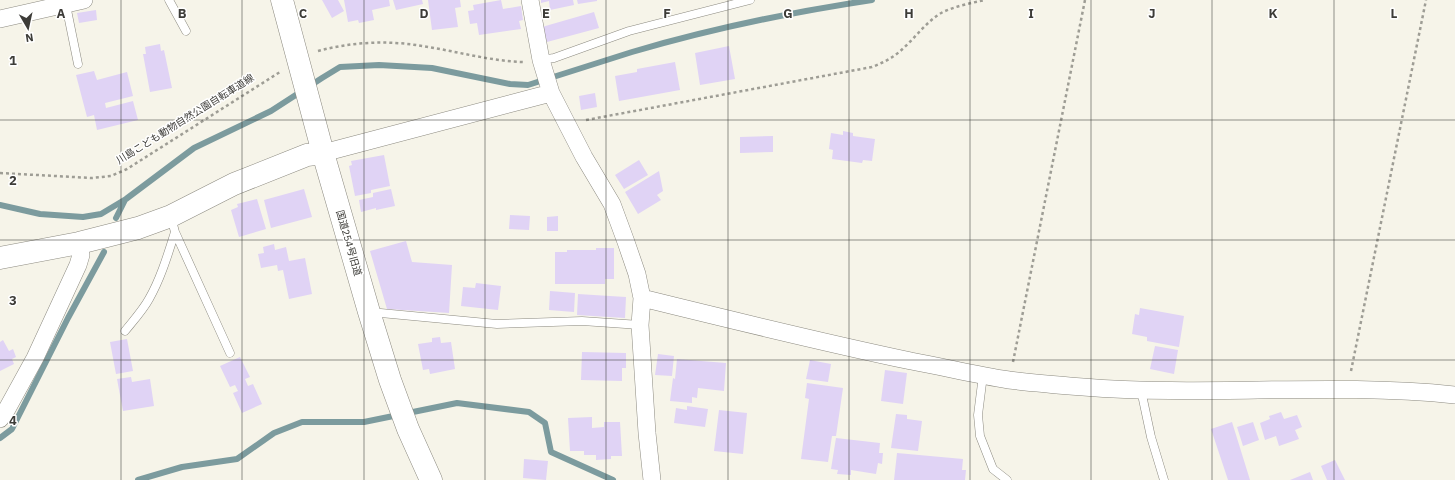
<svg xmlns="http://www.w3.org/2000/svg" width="1455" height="480" font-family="'IBM Plex Sans','Noto Sans JP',sans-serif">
<rect width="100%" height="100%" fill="#f6f4e9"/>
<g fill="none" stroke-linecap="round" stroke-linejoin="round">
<path stroke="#7c9b9e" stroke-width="6" d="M0,205L40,214L83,217L101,214L126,199L194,148L271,111L322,78L340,67L379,65L432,68L510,84L528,85C563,74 598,63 632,52C710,29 792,12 872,0
M116,218L125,200
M0,438L12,429L68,318L104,252
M138,480L182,467L237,459L274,433L302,422H364L457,403L529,412L545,423L551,452L613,480"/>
</g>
<path fill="#e0d3f5" d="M322,0H338L344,11L332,18Z
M344,0H389L390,6L372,10L374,20L359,23L358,20L348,22Z
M393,0H422L423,4L396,10Z
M428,0H460L461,7L455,8L458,27L432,30Z
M501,0L503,9L521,6L523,20L519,21L521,29L479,35L477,23L470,24L468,11L474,10L473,5Z
M541,0H573L574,5L550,10L549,1L541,3Z
M577,0H597V1L578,4Z
M96,10L97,20L79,23L77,13Z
M594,12L599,28L547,42L542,27Z
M160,44L161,51L164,50L172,88L150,92L143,54H146L145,47Z
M729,46L735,79L700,85L695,53Z
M675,62L680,90L619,101L615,76L637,72V69Z
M94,71L97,80L127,72L133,96L105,103L106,108L133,101L138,120L97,130L94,115L87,117L76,75Z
M595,93L597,107L581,110L579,96Z
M843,131L853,133V136L875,139L872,161L863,160L862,163L832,159L833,150L829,149L831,133L843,135Z
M773,136V152L740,153V137Z
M384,155L390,186L371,190V193L355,196L349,166L352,165L351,161Z
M639,160L648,175L624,189L615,175Z
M659,171L663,191L657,195L661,200L638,214L625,192Z
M304,189L312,217L271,228L264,200Z
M391,189L395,206L376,210V208L361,212L359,200L373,197V193Z
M257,199L266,229L239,237L231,210L238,207L237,204Z
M510,215L530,216L529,230L509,229Z
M558,216V231H547V217Z
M406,241L412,262L452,265L449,313L387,309L370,251Z
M274,244L275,250L286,247L289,261L305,258L312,294L289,299L283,270L278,271L277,265L261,268L258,254L264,253L263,247Z
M596,248H614V279H605V284H555V252H567V250H596Z
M476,283L501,286L498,310L461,306L463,287L475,288Z
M550,291L575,293L574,312L549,310Z
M578,294L626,297L625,318L577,315Z
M1140,308L1184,316L1179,347L1147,341V337L1132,334L1135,314L1139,315Z
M440,337L441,343L451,342L455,369L430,374L429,369L423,370L418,344L432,342V338Z
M127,339L133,371L116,374L110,342Z
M3,340L9,351L13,349L16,357L12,359L14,364L0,371V342Z
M1155,346L1178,350L1174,374L1150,369Z
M582,352L626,353V368H622V381L581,380Z
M658,354L674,356L672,376L655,375Z
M240,357L250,377L245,379L248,386L253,384L262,404L242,413L233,393L238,391L235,385L230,387L220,366Z
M677,359L726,363L724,391L698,388L697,398L692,397V403L670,401L673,378L675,379Z
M810,360L831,364L828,382L806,379Z
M885,370L907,373L903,404L881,401Z
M131,377L132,382L150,379L154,406L123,411L117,379Z
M807,383L843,388L836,436H832L828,462L801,459L809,399L805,398Z
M687,406L708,409L705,427L674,423L676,408L687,410Z
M719,410L747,413L743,454L714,451Z
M1281,412L1284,419L1297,415L1302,427L1295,430L1299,439L1279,446L1276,436L1265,440L1260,423L1270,419L1269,416Z
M896,414L907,415V419L922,421L918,451L891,448Z
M592,417V428L604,427V422H620L622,456H611V459L596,460V455H584V451H570L568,418Z
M1232,422L1250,480H1228L1211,429Z
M1253,422L1259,440L1243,446L1237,427Z
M836,438L880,443L879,453H883L882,464L878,463L876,474L851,470V475L837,474L838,470L831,469Z
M897,453L963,459L962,470H966L965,480H894Z
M524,459L548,461L546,480L523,478Z
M1335,460L1345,480H1327L1321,466Z
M1310,472L1313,480H1290Z"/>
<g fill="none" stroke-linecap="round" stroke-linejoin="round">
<g stroke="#8c8a80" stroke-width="9">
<path id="lane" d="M169,0L186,31
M66,5L78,64
M541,60L554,58L629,31L750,0
M171,217L175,232L230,353
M370,312L497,324L582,321L640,325
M125,331C133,321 143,310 149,299C161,278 168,254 175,232
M983,375L978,415L980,436L993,469L1007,480
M1141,390L1151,437L1164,480"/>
</g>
<g stroke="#8c8a80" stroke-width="18">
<path id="street" d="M530,0L541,60L551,93L584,157L612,204L626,242L637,274L642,298L640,325L647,433L652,480
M0,19L84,0
M323,153L551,93
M642,298C731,320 821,342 911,361C944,367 976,375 1009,380C1033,383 1058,385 1083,387C1207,397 1331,382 1455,395
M0,419L7,409L35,358L78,265L81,255L79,243"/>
</g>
<g stroke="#8c8a80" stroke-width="23">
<path id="secondary" d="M282,0L323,153L369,312L390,380L408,429L431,480
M0,258L79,243L138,228L171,216L234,184L307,155L323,153"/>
</g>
<path stroke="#9e9d95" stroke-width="2.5" stroke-dasharray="3 3" stroke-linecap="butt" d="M318,51C351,42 388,40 422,46C456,51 489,61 523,62
M586,120L872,67C882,63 891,59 899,52C914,40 926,21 943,12C956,6 971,3 985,0
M0,173L92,178L111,176L127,169L280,72
M1013,362L1085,0
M1351,371L1426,0"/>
<use href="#lane" stroke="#fff" stroke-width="8"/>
<use href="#street" stroke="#fff" stroke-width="17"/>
<use href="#secondary" stroke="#fff" stroke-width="22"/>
</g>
<path fill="none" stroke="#3d3c38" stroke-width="1" stroke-opacity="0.55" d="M121,0V480M242,0V480M364,0V480M485,0V480M606,0V480M728,0V480M849,0V480M970,0V480M1091,0V480M1212,0V480M1334,0V480M0,120H1455M0,240H1455M0,360H1455"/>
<g text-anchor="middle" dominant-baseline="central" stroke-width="3" stroke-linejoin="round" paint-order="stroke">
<g font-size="10" fill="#3d3c38" stroke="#fff">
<text transform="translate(185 119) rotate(-32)">川島こども動物自然公園自転車道線</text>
<text transform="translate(349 243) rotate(74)">国道254号旧道</text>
</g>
</g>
<g font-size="13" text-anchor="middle" font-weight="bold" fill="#3d3c38" stroke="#fff" stroke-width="3" stroke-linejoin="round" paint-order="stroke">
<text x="61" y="18">A</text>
<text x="182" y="18">B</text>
<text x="303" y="18">C</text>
<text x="424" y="18">D</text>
<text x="546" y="18">E</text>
<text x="667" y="18">F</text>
<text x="788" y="18">G</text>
<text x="909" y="18">H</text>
<text x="1031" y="18">I</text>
<text x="1152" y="18">J</text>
<text x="1273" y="18">K</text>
<text x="1394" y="18">L</text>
<text x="13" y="65">1</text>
<text x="13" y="185">2</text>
<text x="13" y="305">3</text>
<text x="13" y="425">4</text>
</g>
<g transform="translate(28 28) rotate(171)" stroke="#ffffff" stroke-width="3" paint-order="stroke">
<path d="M0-3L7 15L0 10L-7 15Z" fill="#3d3c38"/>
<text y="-6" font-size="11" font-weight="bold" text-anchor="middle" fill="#3d3c38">N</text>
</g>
</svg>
